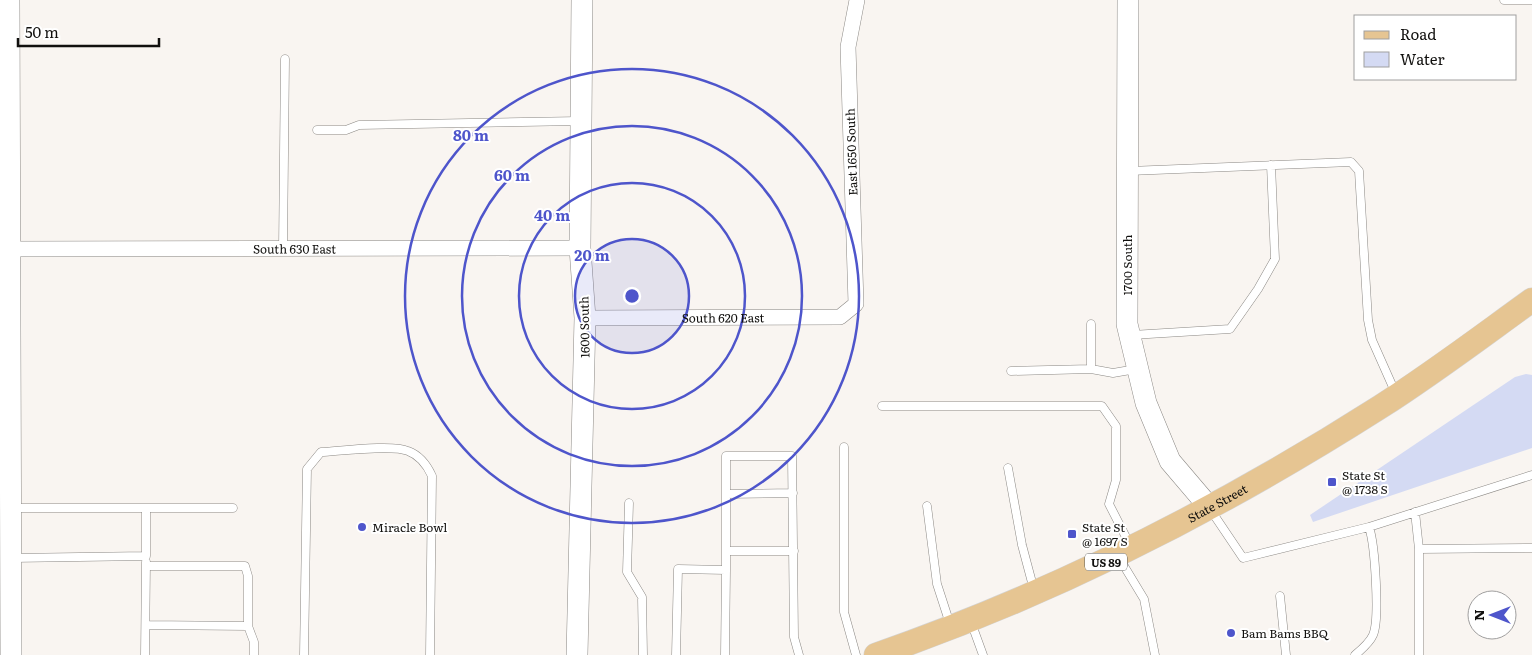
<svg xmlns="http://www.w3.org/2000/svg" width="1532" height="655" font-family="Literata,serif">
<rect width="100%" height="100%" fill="#f9f5f1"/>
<path fill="#d4daf3" d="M1526,374L1532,375V448L1313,522L1310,515L1515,377Z"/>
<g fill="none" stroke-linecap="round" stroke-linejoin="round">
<g stroke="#8b8884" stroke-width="9">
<path id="lane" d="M1504,0H1532
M317,130H346L359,125L579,121
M1129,171L1351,162L1359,171L1368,320L1372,340L1396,394
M283,249L285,59
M1091,324V369
M1132,335L1230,329L1258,289L1275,259L1271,165
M1011,371L1091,369L1113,373L1136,369
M882,406H1102L1116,426V480L1109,504L1130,545
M844,447V612L856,655
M1008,468L1022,545L1034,590
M726,494L793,493
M629,503L627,572L642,597L643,655
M927,506L937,584L950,624
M146,508H233
M1210,509L1243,558L1369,527L1532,475
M1415,512L1419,549V655
M1419,549L1532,548
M727,551H794
M1118,556L1144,599L1155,655
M12,558L146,556V508H12
M146,566H245L248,576V626
M726,570V456H792L794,637L799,655
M1280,596L1286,655
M971,622L983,655
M146,625L248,626L254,642V655
M145,655L146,562
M304,655L307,469L321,452C340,451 393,444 408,451C419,455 427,465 432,476L430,655
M676,655L678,569L726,570L725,655
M1355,655C1361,650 1370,642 1373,635C1380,619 1375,545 1369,527"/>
</g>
<g stroke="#8b8884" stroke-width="16">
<g id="street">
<path id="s1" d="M1,252L9,249L580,248"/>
<path id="s2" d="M585,318L840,317L856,304L848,47L857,0"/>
</g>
</g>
<g stroke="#8b8884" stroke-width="22">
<path id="secondary" d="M9,0L11,655
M1128,0L1127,324L1146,403L1170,461L1210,508
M577,655L585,318L580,248L582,0"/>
</g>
<g stroke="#d4d4d4" stroke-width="25">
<g id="primary">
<path id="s3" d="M876,655C1055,593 1220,509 1380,407C1432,374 1482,336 1532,300"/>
</g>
</g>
<use href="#lane" stroke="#fff" stroke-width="8"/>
<use href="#street" stroke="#fff" stroke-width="15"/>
<use href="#secondary" stroke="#fff" stroke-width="21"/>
<use href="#primary" stroke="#e6c592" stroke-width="24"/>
</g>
<circle cx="632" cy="296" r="57" fill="#4e55cb" fill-opacity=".12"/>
<g fill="none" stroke="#4e55cb" stroke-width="2.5">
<circle cx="632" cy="296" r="57"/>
<circle cx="632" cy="296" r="113"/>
<circle cx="632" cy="296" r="170"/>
<circle cx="632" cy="296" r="227"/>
</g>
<g fill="#4e55cb" stroke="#fff" stroke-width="2">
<rect x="1327" y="477" width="10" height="10" rx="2.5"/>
<circle cx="362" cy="527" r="5"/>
<rect x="1067" y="529" width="10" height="10" rx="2.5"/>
<circle cx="1231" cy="633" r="5"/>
</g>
<g text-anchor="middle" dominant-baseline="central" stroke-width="4" stroke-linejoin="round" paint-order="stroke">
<rect fill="#fff" stroke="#585856" stroke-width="1" x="1085" y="553.5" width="42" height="17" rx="4"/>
<g font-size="11" font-weight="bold" fill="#11100e">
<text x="1106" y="562">US 89</text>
</g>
<g font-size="12" fill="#11100e" stroke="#fff">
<text transform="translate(851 152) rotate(-92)">East 1650 South</text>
<text stroke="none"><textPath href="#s1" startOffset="294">South 630 East</textPath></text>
<text transform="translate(1127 265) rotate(-90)">1700 South</text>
<text stroke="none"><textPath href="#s2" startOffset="138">South 620 East</textPath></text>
<text transform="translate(584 327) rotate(-91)">1600 South</text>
<text stroke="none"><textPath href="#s3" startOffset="374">State Street</textPath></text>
</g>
<g font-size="12" fill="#11100e" stroke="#fff" text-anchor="start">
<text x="1342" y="475">State St<tspan x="1342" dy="14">@ 1738 S</tspan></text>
<text x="372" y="527">Miracle Bowl</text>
<text x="1082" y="527">State St<tspan x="1082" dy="14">@ 1697 S</tspan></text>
<text x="1241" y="633">Bam Bams BBQ</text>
</g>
</g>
<circle cx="632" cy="296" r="8" fill="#4e55cb" stroke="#fff" stroke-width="2.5"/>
<g font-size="15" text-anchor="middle" font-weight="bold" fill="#4e55cb" stroke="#fff" stroke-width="4" stroke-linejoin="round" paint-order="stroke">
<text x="471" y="141">80 m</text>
<text x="512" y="181">60 m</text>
<text x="552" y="221">40 m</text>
<text x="592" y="261">20 m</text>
</g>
<rect x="1354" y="15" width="162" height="65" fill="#ffffff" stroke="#a09f9f"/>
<rect x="1364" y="31" width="25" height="8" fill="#e6c592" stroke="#a09f9f"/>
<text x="1400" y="40" font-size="15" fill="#11100e">Road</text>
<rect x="1364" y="52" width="25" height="15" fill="#d4daf3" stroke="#a09f9f"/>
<text x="1400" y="65" font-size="15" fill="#11100e">Water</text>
<g transform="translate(1492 615) rotate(270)"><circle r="24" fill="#ffffff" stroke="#a09f9f"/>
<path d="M0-4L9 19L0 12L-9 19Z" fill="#4e55cb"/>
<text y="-8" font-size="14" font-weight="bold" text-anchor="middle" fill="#11100e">N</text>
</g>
<path d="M18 38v8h141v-8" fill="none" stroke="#11100e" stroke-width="2.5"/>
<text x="25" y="38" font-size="15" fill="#11100e" stroke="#ffffff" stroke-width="4" paint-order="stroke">50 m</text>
</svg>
